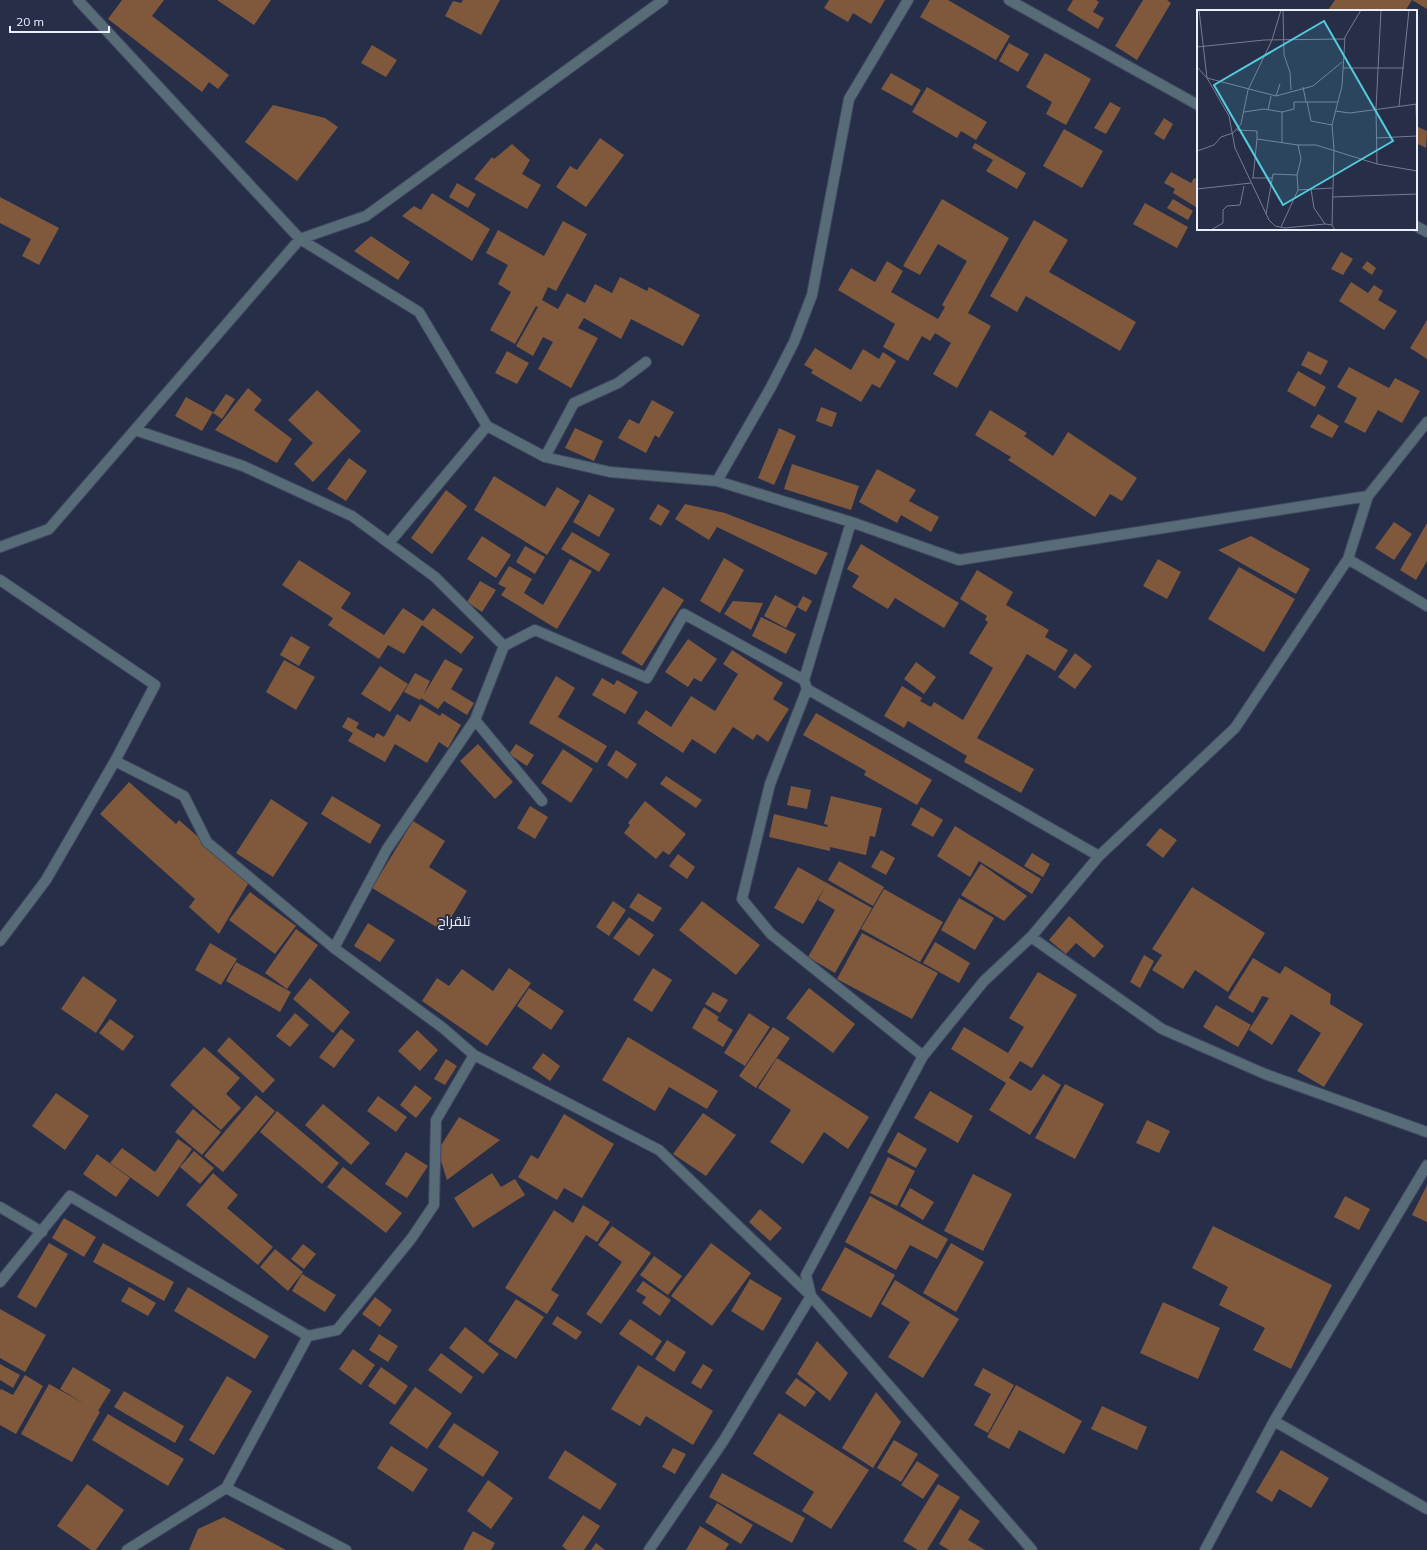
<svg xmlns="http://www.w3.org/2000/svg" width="1427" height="1550" font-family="Mulish,Cairo,sans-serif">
<rect width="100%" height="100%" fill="#262e48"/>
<path fill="#80593d" d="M122,0H164L152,16L229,75L218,89L209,82L202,92L108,19Z
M217,0H271L254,25Z
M463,0H500L481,35L445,16L453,1L461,3Z
M829,0H885L871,24L853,13L848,22L824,8Z
M930,0H948L1010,36L996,60L920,17Z
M1073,0H1096L1099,2L1093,12L1104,18L1098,29L1067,10Z
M1143,0H1167L1171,3L1137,60L1115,46Z
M1335,0H1412L1405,11H1329L1328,10Z
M1412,0H1427V9Z
M1009,43L1029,54L1018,72L999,61Z
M372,45L397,60L386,77L361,63Z
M1045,53L1091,79L1066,125L1046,114L1052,102L1026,87Z
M891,73L921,90L912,106L881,89Z
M927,87L987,122L976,140L961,131L957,138L912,112Z
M1110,102L1121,108L1106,134L1094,128Z
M273,105L325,118L338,127L297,181L245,142Z
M1164,118L1173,124L1164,140L1154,134Z
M1416,126L1427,131L1426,148L1416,143Z
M1064,129L1103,151L1082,188L1043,166Z
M600,138L624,155L586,207L556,187L570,166L577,170Z
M975,143L1026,173L1017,189L986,171L993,160L972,148Z
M512,144L530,160L522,174L541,185L527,209L474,179L492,157L494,159Z
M1171,172L1191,183L1194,178L1198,180V204L1196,207L1173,193L1175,189L1164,183Z
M457,183L476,194L468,208L449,197Z
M432,193L490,229L472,261L402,216L414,206L421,210Z
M0,197L59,228L39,265L22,256L31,239L0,223Z
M942,199L1009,238L968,313L991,326L957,388L933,374L951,343L935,333L930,341L922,336L908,361L883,347L895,324L838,290L851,268L875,282L887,261L903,271L891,292L938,319L945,307L942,305L967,261L938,244L920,275L903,266Z
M1173,199L1193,211L1188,220L1167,208Z
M1145,203L1188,227L1177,248L1133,224Z
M1034,220L1068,240L1049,272L1136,322L1120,351L1026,296L1017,312L990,296Z
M563,221L587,234L556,291L548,287L542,300L558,309L567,293L585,303L595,284L612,293L620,277L647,291L649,287L700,315L683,346L631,319L621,339L584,318L578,328L598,338L571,388L538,369L553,342L543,337L533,356L516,346L538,307L536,306L515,344L490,330L511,292L498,284L508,265L486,253L498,230L544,256Z
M371,236L410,262L398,280L354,251Z
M1341,252L1353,259L1343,275L1331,269Z
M1367,261L1376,268L1372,275L1362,268Z
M1351,282L1368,293L1374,285L1383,291L1378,300L1397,311L1384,330L1339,301Z
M1427,320V359L1410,348Z
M815,348L851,370L863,349L879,359L883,352L896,361L880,388L872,384L861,402L811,373L813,370L804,365Z
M507,351L529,363L517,384L495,373Z
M1308,351L1328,361L1321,375L1301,365Z
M1349,367L1389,388L1395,378L1420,391L1402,423L1378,410L1365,433L1344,422L1357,398L1337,387Z
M1298,371L1326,387L1315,407L1287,391Z
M248,388L262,400L254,410L292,439L277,463L215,430Z
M317,390L361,431L313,482L294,464L313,443L288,420Z
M226,394L235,399L222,419L213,413Z
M186,397L213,412L202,431L175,416Z
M652,400L674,412L659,438L655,435L646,453L618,438L629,419L639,424Z
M821,407L837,413L832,427L816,421Z
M990,410L1027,433L1024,436L1053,456L1068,432L1137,478L1122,501L1110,494L1095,517L1008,460L1011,457L975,435Z
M1318,414L1339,426L1332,438L1310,427Z
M575,428L603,441L594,461L565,448Z
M779,428L796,436L774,485L758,478Z
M349,458L367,471L346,501L327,489Z
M792,464L859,486L851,510L784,489Z
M877,469L916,490L909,501L939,517L931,532L901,515L897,523L859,502Z
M494,476L545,507L557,487L580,501L547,555L474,510Z
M446,490L467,506L432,554L411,538Z
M589,494L615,509L599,537L573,522Z
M658,504L670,511L661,526L649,519Z
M685,504L725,513L828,553L816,575L717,527L709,540L675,519Z
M1394,522L1412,534L1394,560L1375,548Z
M1427,523V561L1416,580L1400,570Z
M572,532L610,554L599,572L561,549Z
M482,536L511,555L496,578L467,559Z
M1251,536L1310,569L1296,594L1218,550Z
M861,544L959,603L944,628L895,598L888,609L852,587L859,576L847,569Z
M525,546L545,557L535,574L516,562Z
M724,558L744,570L720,613L700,601Z
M570,559L592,571L557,629L501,595L506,588L498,584L509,566L532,579L524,593L543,605Z
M1158,559L1181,572L1167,599L1143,586Z
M299,560L351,593L341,608L384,635L403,608L423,621L433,608L474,637L461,654L422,625L404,654L388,645L379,659L328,625L333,618L282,585Z
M1239,567L1295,599L1264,652L1208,619Z
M977,570L1013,592L1006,605L1049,630L1045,637L1068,650L1055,671L1027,654L977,738L1034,769L1021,793L964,762L967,756L908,721L904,728L884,716L902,686L922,698L920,701L931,707L934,702L963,720L993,668L969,653L988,622L985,620L987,616L960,599Z
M480,581L496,590L482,612L467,602Z
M663,587L684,600L642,666L621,653Z
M775,595L797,607L786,628L764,616Z
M803,596L812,601L806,612L797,607Z
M733,601L763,603L751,630L724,614Z
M761,617L796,634L786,654L752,636Z
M291,636L310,647L299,666L280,655Z
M688,639L717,659L701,682L694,678L688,687L665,672Z
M732,650L783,683L773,699L789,709L768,742L757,734L753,740L733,727L715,754L692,739L683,753L637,723L646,710L671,727L691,696L715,711L738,674L723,664Z
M1075,653L1092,666L1075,689L1058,677Z
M445,659L463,669L451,689L474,703L467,715L444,701L438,709L421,698L420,700L404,692L415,673L430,681L423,696Z
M284,660L315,677L296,710L266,692Z
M916,662L936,677L924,694L904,679Z
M380,666L408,684L390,712L361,694Z
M556,676L575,688L558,717L607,746L597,763L529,723Z
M602,678L614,685L617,680L638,692L625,714L592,695Z
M420,704L440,716L442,713L461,725L448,748L439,742L427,763L395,744L385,762L348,741L353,733L342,727L348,717L359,723L356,728L374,738L377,733L384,737L397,714L410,722Z
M816,713L932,780L917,805L864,775L866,771L803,735Z
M478,744L513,782L495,799L460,761Z
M516,744L534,755L527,766L509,754Z
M563,749L593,769L571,803L541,783Z
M616,750L637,764L627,779L607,765Z
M666,776L702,800L696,808L660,784Z
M129,782L176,824L179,820L249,882L219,934L189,907L195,899L100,814Z
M791,786L811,790L807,809L787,805Z
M332,796L381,825L370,844L321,814Z
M831,796L882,808L875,837L870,836L866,855L830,847V851L769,837L774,814L827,827L828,825L824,824Z
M271,799L308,823L273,877L236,853Z
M645,801L686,834L669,855L663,851L656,859L624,833L630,825L628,823Z
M530,806L548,817L535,839L517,828Z
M921,807L943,820L933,837L911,825Z
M413,821L445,841L429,867L467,891L443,931L372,888Z
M955,826L1041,879L1032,894L979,861L970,877L937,856Z
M1160,828L1177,840L1163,858L1146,845Z
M881,850L895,858L886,875L871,867Z
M1032,853L1050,864L1043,877L1024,866Z
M678,854L695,867L687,879L669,866Z
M839,861L884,887L873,906L828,880Z
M981,864L1027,896L1004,921L961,895Z
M798,867L872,908L835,973L808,957L835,910L818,900L826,885L803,924L774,908Z
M1192,887L1265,933L1228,992L1195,970L1183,989L1152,970L1162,955L1152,949Z
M884,889L943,922L920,962L861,929Z
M250,892L296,926L275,954L229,920Z
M638,893L662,908L653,922L629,907Z
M959,898L994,918L975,950L941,930Z
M613,901L626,910L609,936L596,927Z
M702,901L760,945L736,975L679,930Z
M1069,916L1104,946L1094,958L1076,943L1066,954L1049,940Z
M629,917L654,935L639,956L613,938Z
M368,923L395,940L380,962L354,946Z
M296,929L318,945L287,989L265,973Z
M862,933L938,973L912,1019L837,979Z
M935,942L970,963L959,983L923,963Z
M210,943L237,959L221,985L195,970Z
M1144,955L1154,961L1140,988L1130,982Z
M1253,958L1280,974L1285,966L1331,994L1330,1004L1363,1024L1324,1087L1297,1071L1321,1033L1291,1014L1272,1045L1249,1030L1269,998L1262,996L1253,1013L1228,998Z
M236,962L291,992L280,1012L226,981Z
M509,968L531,983L487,1046L422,1001L437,978L449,986L462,969L493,991Z
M653,968L672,980L652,1012L633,1000Z
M1038,972L1077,995L1032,1068L1020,1061L1009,1078L1031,1091L1043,1074L1061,1085L1030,1135L989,1110L1006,1083L951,1049L964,1027L1008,1053L1024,1027L1009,1018Z
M83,976L117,1000L96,1033L61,1009Z
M310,978L350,1012L333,1033L293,999Z
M529,988L564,1011L551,1030L517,1006Z
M809,988L855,1024L833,1053L786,1018Z
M713,992L728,1000L720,1013L705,1004Z
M1216,1005L1251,1025L1238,1047L1203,1027Z
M704,1007L719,1017L717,1020L733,1030L723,1047L692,1028Z
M295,1013L309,1025L290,1047L276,1036Z
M749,1013L770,1027L745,1066L724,1053Z
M110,1019L134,1036L123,1051L99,1033Z
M773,1027L790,1038L756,1088L739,1076Z
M341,1029L355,1040L334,1068L319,1057Z
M417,1030L438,1050L420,1071L398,1051Z
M229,1037L275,1080L263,1093L217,1051Z
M628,1037L718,1091L707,1109L669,1087L655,1111L602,1080Z
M204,1047L240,1078L226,1094L241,1108L221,1130L170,1085Z
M543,1053L560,1066L550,1081L532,1068Z
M777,1058L869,1117L848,1149L824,1132L803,1164L770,1142L791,1110L758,1088Z
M446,1059L457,1066L445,1085L434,1079Z
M1065,1084L1104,1104L1075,1159L1035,1138Z
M415,1085L432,1098L416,1118L400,1105Z
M930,1091L973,1116L958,1143L914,1118Z
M56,1093L89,1116L65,1150L32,1126Z
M256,1095L275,1111L223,1172L204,1156Z
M378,1096L407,1117L396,1132L367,1111Z
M323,1104L370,1143L351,1165L305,1125Z
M193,1109L221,1132L202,1155L175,1132Z
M277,1111L339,1163L322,1184L260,1132Z
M703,1113L736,1135L706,1176L673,1154Z
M564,1114L614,1144L582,1198L564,1188L557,1200L518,1177L531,1155L538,1159Z
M459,1117L500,1140L447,1180L441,1161L440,1147Z
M1147,1120L1170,1131L1159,1153L1136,1143Z
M898,1132L927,1149L916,1168L887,1152Z
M178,1139L192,1149L158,1197L110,1163L122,1148L155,1172Z
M194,1151L214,1168L200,1184L180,1167Z
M406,1152L428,1166L407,1198L385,1184Z
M97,1154L130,1178L116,1197L83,1174Z
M888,1157L915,1171L897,1206L870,1193Z
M343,1167L402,1213L386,1233L327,1187Z
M213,1173L238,1195L227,1208L273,1247L258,1265L186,1205Z
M492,1173L501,1187L515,1179L525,1195L473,1228L454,1198Z
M973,1174L1012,1194L983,1251L944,1231Z
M1427,1185V1222L1412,1215Z
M910,1188L934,1202L923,1220L900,1206Z
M870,1196L948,1239L937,1259L910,1245L896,1270L845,1242Z
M1345,1196L1370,1209L1359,1230L1334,1217Z
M583,1205L610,1222L597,1242L586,1235L551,1290L559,1295L547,1314L505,1288L554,1210L573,1223Z
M760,1209L782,1228L770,1241L749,1222Z
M64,1218L96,1237L84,1257L52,1238Z
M612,1226L651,1253L601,1324L586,1314L622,1262L598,1245Z
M1213,1226L1332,1285L1291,1369L1253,1350L1265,1328L1219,1305L1228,1287L1192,1268Z
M49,1243L68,1254L36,1308L17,1297Z
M103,1243L174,1282L164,1301L93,1262Z
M711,1243L751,1273L712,1326L671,1296Z
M951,1243L984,1262L956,1312L923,1293Z
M303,1244L316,1254L304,1269L291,1259Z
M845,1247L895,1275L871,1318L821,1290Z
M275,1249L303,1272L288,1291L260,1267Z
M654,1256L682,1276L668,1295L640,1275Z
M302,1274L336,1295L325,1312L292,1291Z
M750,1279L782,1298L763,1331L731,1311Z
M895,1280L959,1319L923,1378L888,1357L910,1322L881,1304Z
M643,1281L671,1300L660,1316L642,1303L646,1297L636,1291Z
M129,1287L156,1303L148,1316L121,1301Z
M188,1287L269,1336L255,1359L174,1311Z
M375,1297L392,1310L380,1327L362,1314Z
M516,1299L544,1317L516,1359L488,1341Z
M1163,1302L1220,1328L1198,1379L1140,1353Z
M0,1309L46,1335L25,1372L0,1358Z
M557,1316L582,1332L576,1340L552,1324Z
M630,1319L662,1341L652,1356L619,1334Z
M465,1327L499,1354L483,1374L449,1348Z
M379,1334L398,1346L388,1362L369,1350Z
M667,1340L686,1352L674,1372L655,1359Z
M817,1341L848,1373L830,1401L797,1374Z
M353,1349L375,1365L361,1385L339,1369Z
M441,1353L473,1377L461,1394L428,1370Z
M0,1364L20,1375L13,1388L0,1380Z
M703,1364L713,1370L701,1389L691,1383Z
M638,1365L713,1411L693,1445L646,1416L640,1426L611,1409Z
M73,1367L111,1390L98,1411L100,1412L72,1462L21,1434L49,1384L85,1404L60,1389Z
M381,1367L408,1386L395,1405L368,1386Z
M983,1368L1014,1385L988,1433L974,1425L991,1394L974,1385Z
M25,1375L43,1386L16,1434L0,1425V1390L1,1389L13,1395Z
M227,1376L252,1391L214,1455L189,1440Z
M796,1378L816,1392L805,1407L785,1393Z
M1016,1385L1082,1421L1064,1454L1019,1430L1009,1449L987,1437Z
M415,1387L452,1413L427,1449L389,1423Z
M124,1391L184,1426L175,1443L114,1407Z
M876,1392L901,1422L873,1468L842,1448Z
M1102,1406L1147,1427L1137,1450L1091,1429Z
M779,1413L869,1470L831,1529L802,1511L814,1492L753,1454Z
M108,1414L184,1459L168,1486L92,1440Z
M454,1423L499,1452L483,1477L438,1447Z
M894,1440L918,1454L901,1482L877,1468Z
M391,1446L428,1469L413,1492L377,1468Z
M673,1448L686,1454L675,1474L662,1467Z
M565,1450L617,1484L600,1510L548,1478Z
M1281,1450L1329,1478L1311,1508L1279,1489L1272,1502L1256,1492Z
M917,1461L939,1475L923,1499L901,1485Z
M722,1473L805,1518L792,1543L709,1497Z
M488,1480L513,1498L491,1529L467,1511Z
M87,1484L124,1510L96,1550H91L57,1526Z
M938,1484L960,1497L927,1550H918L903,1541Z
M717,1503L753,1525L741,1544L705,1522Z
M960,1509L980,1521L968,1540L985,1550H949L939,1544Z
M583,1515L600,1526L584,1550H567L562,1546Z
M224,1517L286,1550H189L198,1529Z
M700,1526L729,1544L725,1550H686Z
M473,1531L495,1543L491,1550H463Z
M596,1543L605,1550H591Z"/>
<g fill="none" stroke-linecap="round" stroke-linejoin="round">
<g stroke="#424961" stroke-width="12">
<path id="minor" d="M78,0L300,239L419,312L487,426L545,457L610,472L717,481L851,522L959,560L1368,496
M1009,0L1198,105
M1416,226L1427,232
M135,430L243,466L352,516L435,577L504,646
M545,457L574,403L618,383L646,362
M717,481L771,387L794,342L812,295L849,99L908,0
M389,543L487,426
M0,547L49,529L300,239L366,216L663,0
M1348,559L1427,606
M0,580L155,685L115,761L184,796L207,842L334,948L443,1028L474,1055L659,1150L811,1296L1032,1550
M804,680L851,522
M807,689L770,784L742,899L771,934L923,1056
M475,720L542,801
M1031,937L1162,1029L1265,1074L1427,1132
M0,941L46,880L115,761
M334,948L387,849L475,720L504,646L535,630L647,678L684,614L804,680L807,689L1099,856
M0,1207L42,1232
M0,1282L70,1196L308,1336
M1274,1421L1427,1509
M226,1488L346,1550
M127,1550L226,1488L308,1336L337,1330L411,1239L434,1205L436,1120L474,1055
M649,1550L724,1440L811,1296L806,1275L923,1056L984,981L1031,937L1099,856L1235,728L1348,559L1368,496L1427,422
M1205,1550L1274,1421L1427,1165"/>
</g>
<use href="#minor" stroke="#586c78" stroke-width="10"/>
</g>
<g text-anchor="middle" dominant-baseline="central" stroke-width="4" stroke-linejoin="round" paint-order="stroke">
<g font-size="14" fill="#ebf0fe" stroke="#262e48">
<text x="454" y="921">تلقراح</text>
</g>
</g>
<g transform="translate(1197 10)">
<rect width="220" height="220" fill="#262e48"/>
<path fill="none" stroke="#757c91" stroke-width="1" d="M2,0L10,68L79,86L116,76L145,52M86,0L87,45L93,62L94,80M0,37L67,30L148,29M0,57L10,68L32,106L38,138L72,210L78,216L88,218L128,214L135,215L138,220M146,58H207M106,77L109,92M79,86L83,74M110,92L114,111L135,115M219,94L220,127M202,96L212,0M71,100L74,86M138,101L153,103L220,94M47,102L67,99L85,102L97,99V92H140M85,102V133M40,120L60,121V129L101,135H119L180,154L220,161M179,128L220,126M0,141L17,135L24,127L36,123L44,114L51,80L75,30L84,0M180,154L179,99L184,0M55,168H75M56,168L60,129M0,179L54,173M114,179L117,198L128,214M101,180L135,178M135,187L220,184M69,204L76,164L100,165M135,215L137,139L135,115L145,76L148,27L164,0M84,217L101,180L100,165L104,149L101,135M14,220L26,213V200L30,196L43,195L47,176"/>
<path fill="#53cbdc" fill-opacity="0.15" stroke="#53cbdc" stroke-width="2" d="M127,11L196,131L86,195L17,75Z"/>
<rect width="220" height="220" fill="none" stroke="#ebf0fe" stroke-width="2"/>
</g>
<path d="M10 26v6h99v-6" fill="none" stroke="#ebf0fe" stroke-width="2"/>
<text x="16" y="26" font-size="12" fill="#ebf0fe" stroke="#262e48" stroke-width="3" paint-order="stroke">20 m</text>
</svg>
